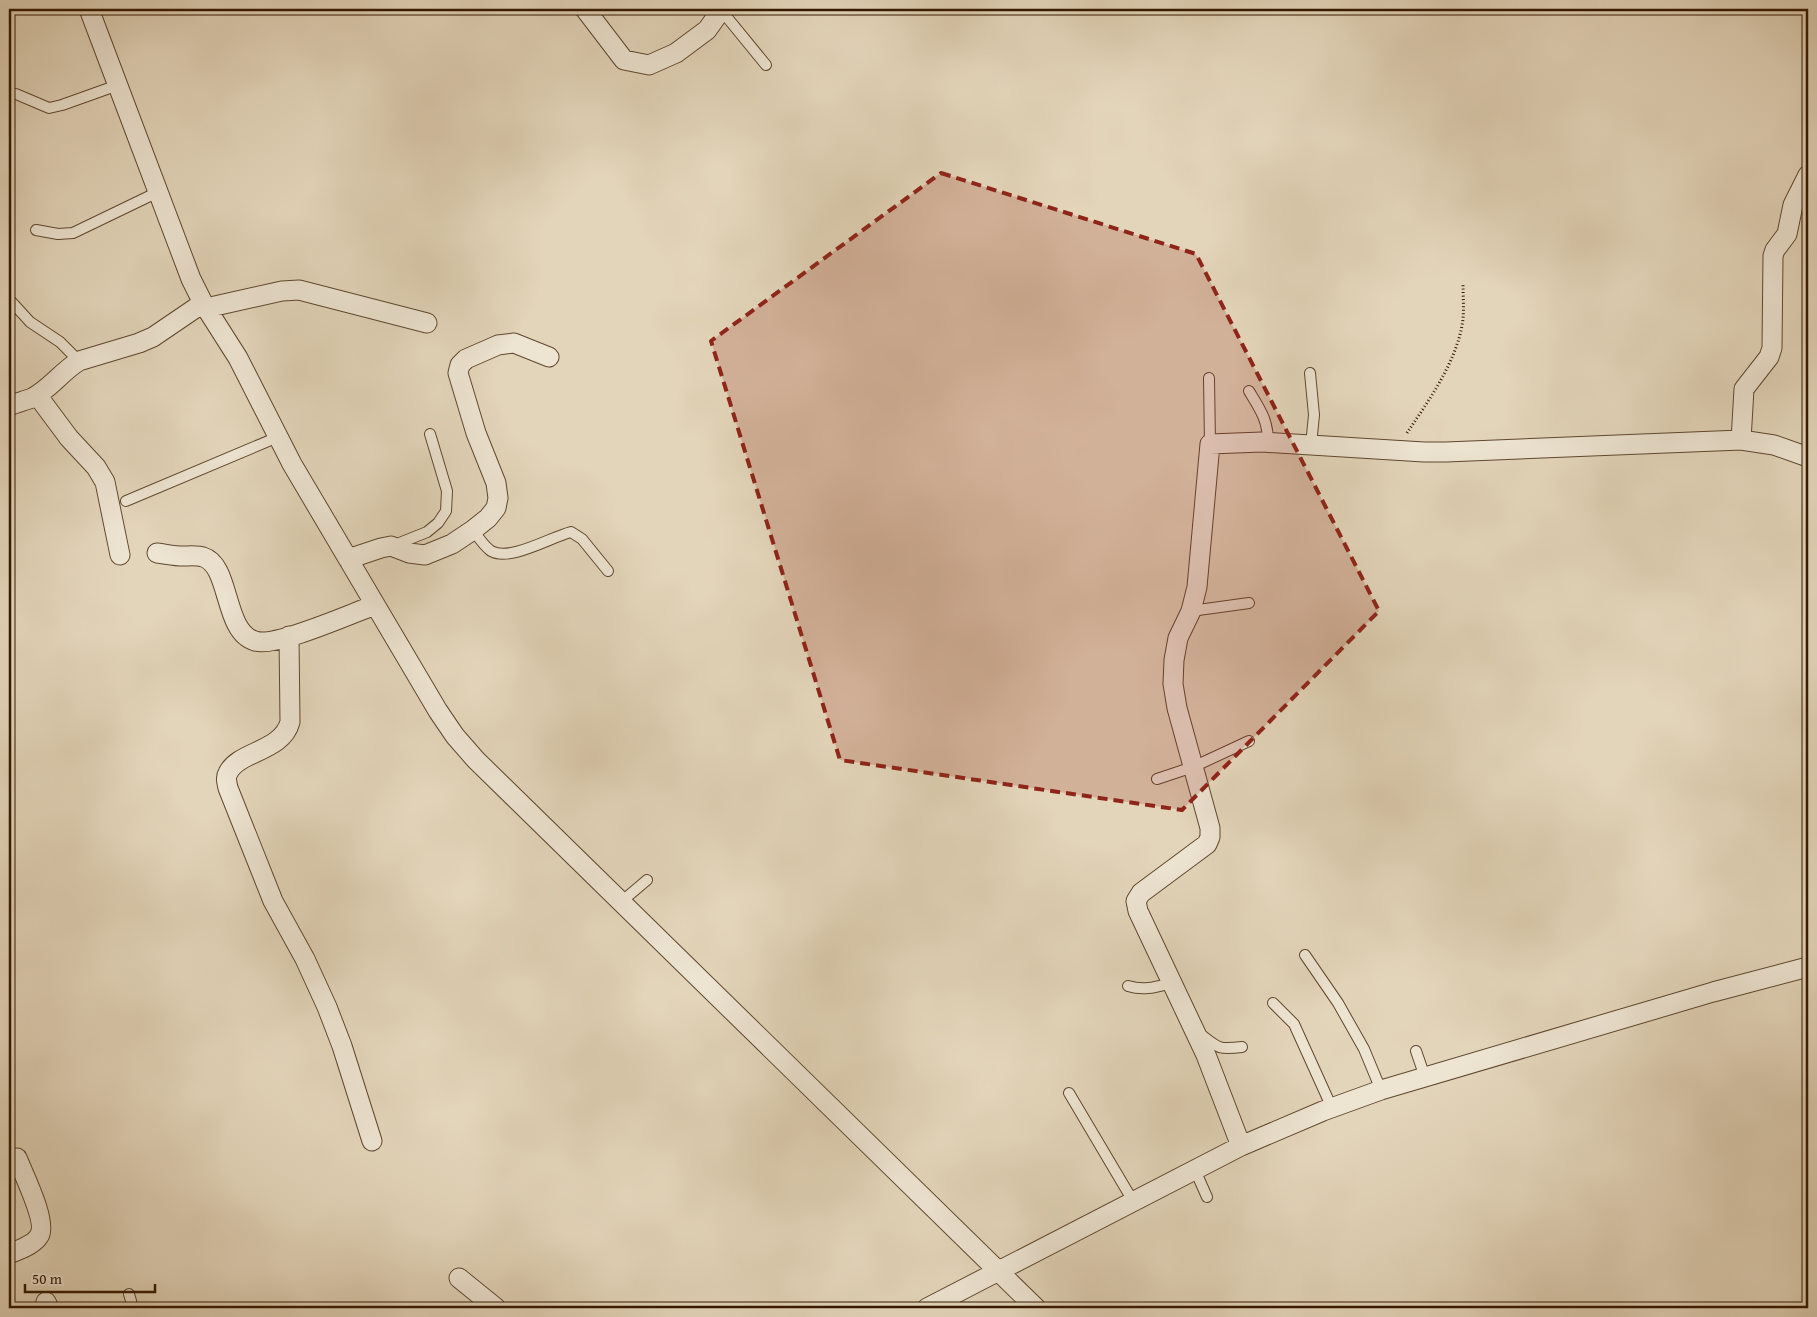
<svg xmlns="http://www.w3.org/2000/svg" width="1817" height="1317" font-family="'Gentium Book Plus',serif">
<rect width="100%" height="100%" fill="#e3d5ba"/>
<filter id="stains"><feTurbulence type="fractalNoise" baseFrequency=".004" numOctaves="4"/><feColorMatrix values="0 0 0 0 .2 0 0 0 0 .09 0 0 0 0 .02 0 0 0 .5 -.17"/></filter>
<radialGradient id="worn" r=".72"><stop offset=".6" stop-color="#630" stop-opacity="0"/><stop offset="1" stop-color="#630" stop-opacity=".3"/></radialGradient>
<g fill="none" stroke-linecap="round" stroke-linejoin="round">
<g stroke="#60472e" stroke-width="12">
<path id="lane" d="M721,10L766,65
M16,94L49,108L62,105L118,85
M36,230L58,234L73,233L158,192
M9,299L30,322L60,342L79,361
M1310,373L1314,415L1311,445
M1209,378L1210,444
M1249,391C1260,409 1268,420 1268,442
M126,501L278,437
M473,530C478,537 484,546 491,551C510,562 551,537 571,532L582,539L608,571
M392,546L427,532L438,523L446,511L447,491L430,434
M1191,611L1249,603
M1157,779L1193,767L1249,741
M621,902L647,880
M1305,955L1338,1003L1364,1049L1381,1090
M1128,986C1144,991 1156,987 1172,983
M1273,1003L1294,1024L1332,1108
M1199,1033C1218,1048 1218,1050 1242,1047
M1416,1051L1425,1077
M1069,1093L1133,1201
M1195,1170L1207,1197
M129,1294L133,1308"/>
</g>
<g stroke="#60472e" stroke-width="21">
<path id="street" d="M89,9L191,279L203,303L238,358L292,464L438,711L455,736L476,760L1036,1308
M585,9L624,60L649,65L676,53L707,30L722,9
M206,308L282,291L299,290L427,323
M37,395L69,438L96,467L105,482L120,555
M9,406C16,403 24,401 32,398C49,390 62,371 79,361L139,343L153,337L203,303
M1741,440L1744,389L1769,357L1772,348L1773,256L1775,250L1787,234L1793,205L1808,175
M157,553C166,554 174,556 183,556C189,556 197,555 203,557C231,565 223,632 255,641C275,648 352,613 375,605
M348,559L381,548L391,546L409,553L425,555L452,544L473,530L488,518L496,508L498,498L496,483L476,433L458,373L460,365L466,359L498,345L514,343L549,357
M289,636L290,722C282,752 238,751 228,773C225,778 227,783 228,788L273,901L305,959L327,1007L342,1046L372,1141
M1241,1146L1206,1055L1138,911L1136,901L1141,893L1207,844L1210,837V828L1177,708L1173,684L1174,660L1178,638L1191,611L1197,587L1210,444L1262,442L1424,452H1446L1741,440L1774,445L1808,457
M9,1254C18,1250 34,1245 39,1236C48,1223 23,1173 17,1158
M459,1278L496,1308
M46,1302L49,1308
M927,1308L1241,1146L1323,1111L1381,1090L1713,992L1808,967"/>
</g>
<path stroke="#341800" stroke-width="3" stroke-dasharray="1 2.5" stroke-linecap="butt" d="M1407,433C1429,400 1458,360 1463,319C1464,308 1463,296 1463,285"/>
<use href="#lane" stroke="#ede4d2" stroke-width="10"/>
<use href="#street" stroke="#ede4d2" stroke-width="19"/>
</g>
<path fill="#8f2418" fill-opacity="0.2" stroke="#8f2418" stroke-width="4" stroke-dasharray="10 6" stroke-linejoin="round" d="M941,173L1196,254L1379,611L1182,810L840,760L711,341Z"/>
<rect width="1817" height="1317" fill="none" stroke="#e3d5ba" stroke-width="30"/>
<rect x="10" y="10" width="1797" height="1297" fill="none" stroke="#341800" stroke-width="2.5"/>
<rect x="15" y="15" width="1787" height="1287" fill="none" stroke="#341800"/>
<path d="M25 1284v8h130v-8" fill="none" stroke="#341800" stroke-width="2.5"/>
<text x="32" y="1284" font-size="15" fill="#341800" stroke="#ede4d2" stroke-width="4" paint-order="stroke">50 m</text>
<rect width="100%" height="100%" filter="url(#stains)"/>
<rect width="100%" height="100%" fill="url(#worn)"/>
</svg>
